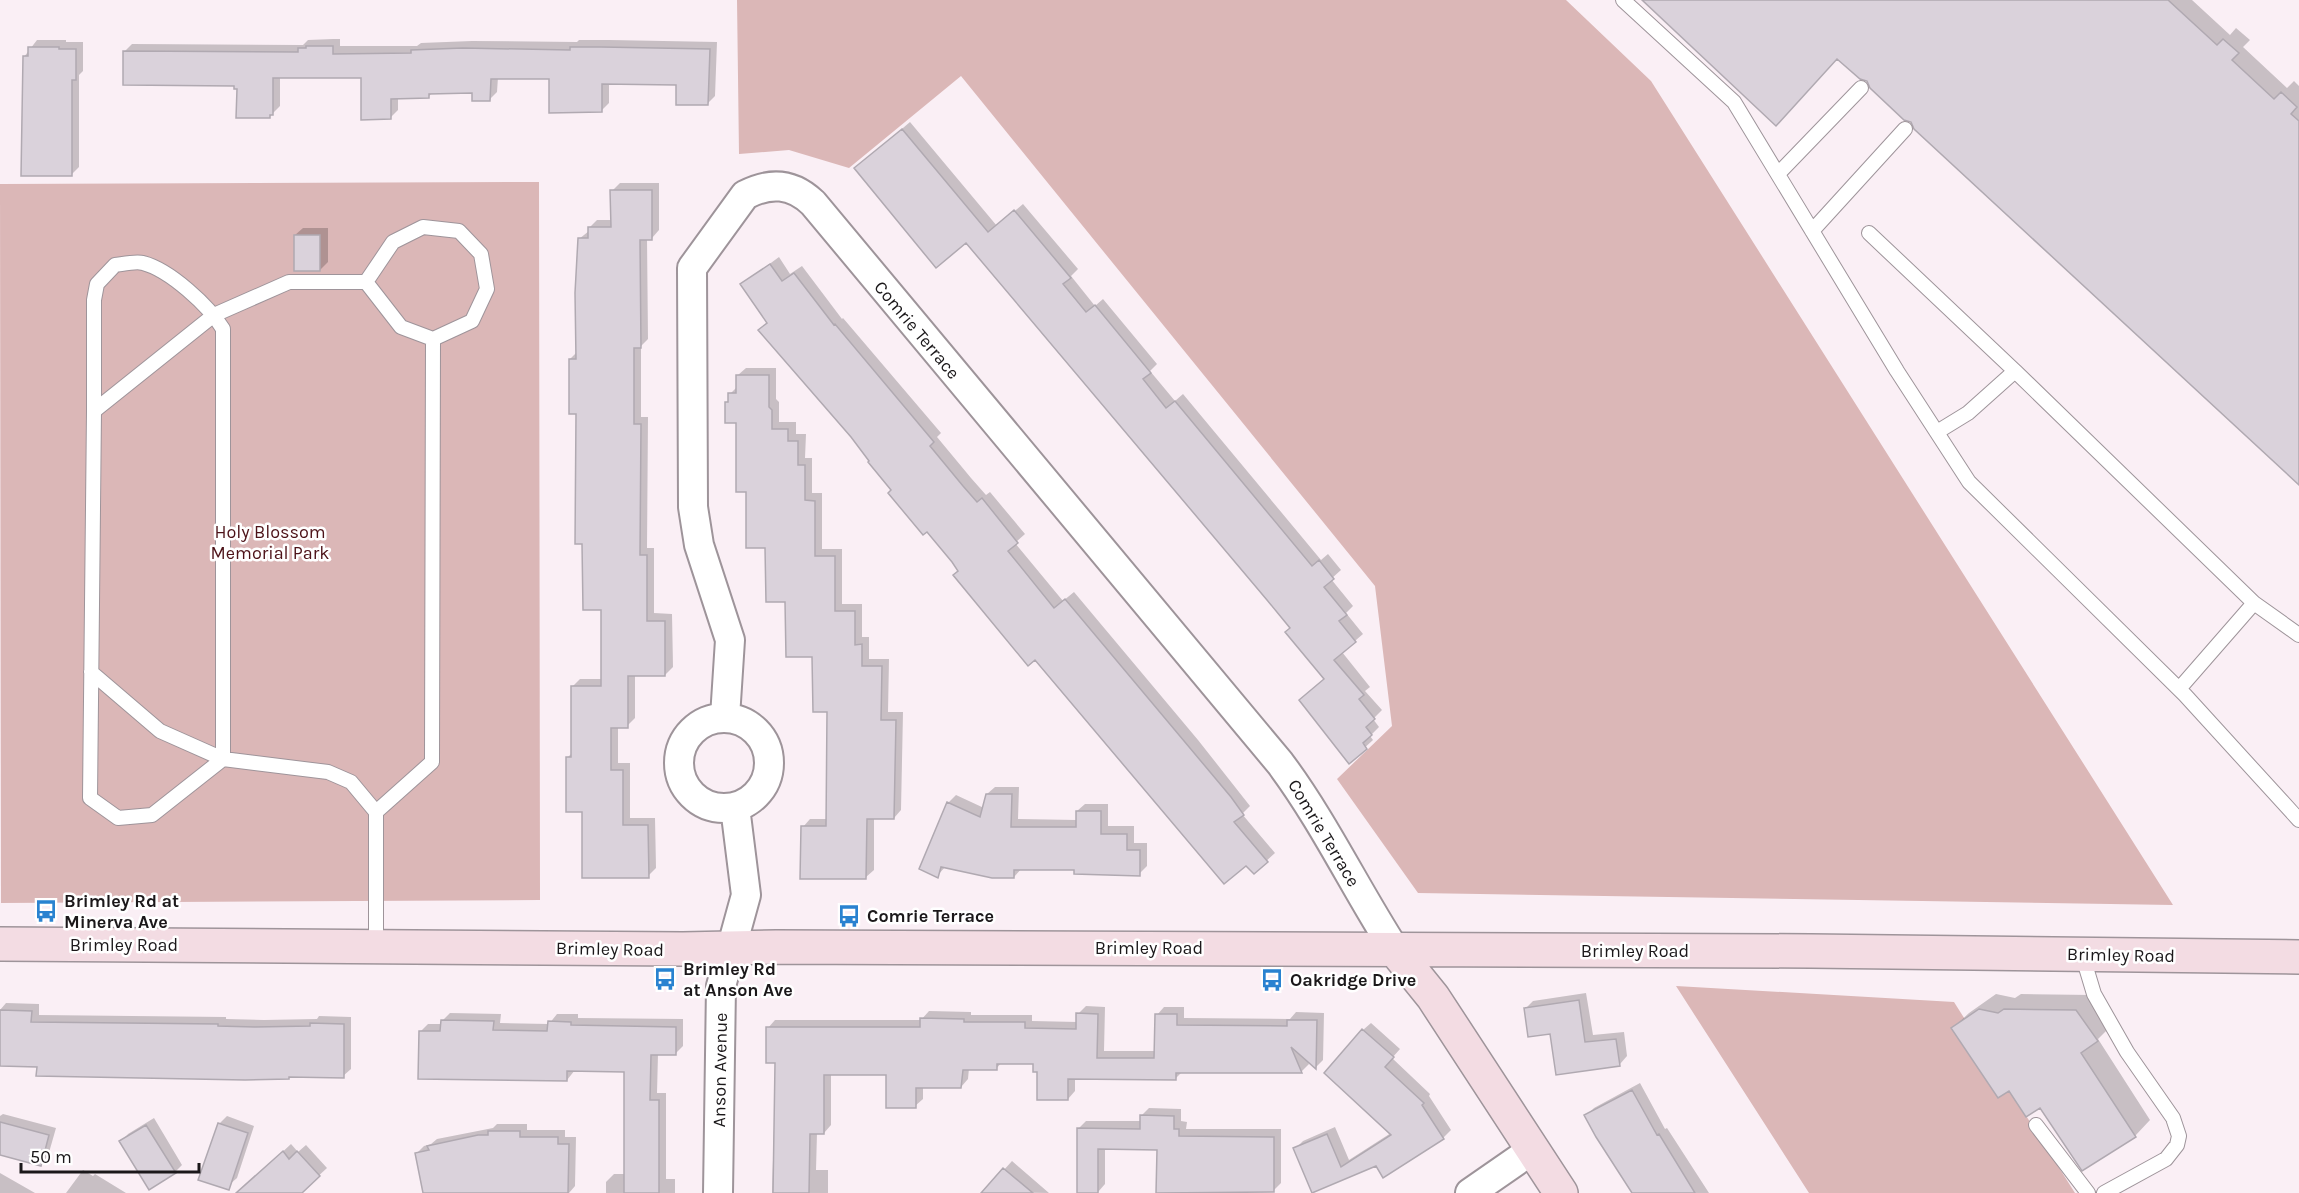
<svg xmlns="http://www.w3.org/2000/svg" width="2299" height="1193" font-family="Karla,sans-serif">
<rect width="100%" height="100%" fill="#faeff5"/>
<path fill="#dbb7b7" d="M737,0H1566L1651,81L2173,905L1418,893L1337,779L1392,726L1375,586L961,76L849,168L789,150L739,154Z
M539,182L540,900L1,903L0,184Z
M1676,986L1954,1002L2075,1193H1809Z"/>
<path fill="#0003" d="M1643,0H2192L2230,35L2236,28L2250,40L2243,47L2287,88L2294,81L2299,86V482L1868,80L1838,57Z
M333,39H340V46H417L421,43L472,41L577,42L579,40H610L717,42L715,96L708,103L677,83H609V103L601,111L550,78L498,77L497,92L489,100L473,92H433L428,97H398V110L390,118L362,77L280,76V106L269,117L236,84L124,52L132,44L303,45L308,40Z
M37,40H66V42H83V71L79,75V167L71,175L24,57Z
M910,122L997,226L1023,204L1078,269L1071,276L1095,306L1103,299L1157,364L1150,371L1175,401L1183,394L1321,560L1328,554L1341,570L1331,579L1353,606L1346,613L1363,634L1342,652L1370,687L1365,691L1382,710L1373,719L1379,727L1370,736L1373,740L1349,762L1326,679L1291,628L966,241L856,168Z
M620,183H659V230L652,238H647L648,339L641,346V417H648L647,548H654V613L672,614L673,667L665,675H635V718L627,726H618V763H630V818H655L656,868L648,876L583,810L567,758L572,753V687L580,679H602V609L584,543L577,413L570,359L577,352L579,239L589,231V228L597,220H612V191Z
M303,228H328V262L320,270L295,235Z
M779,257L790,274L802,266L842,319L843,318L941,433L937,437L971,478L986,495L990,492L1025,534L1015,543L1063,601L1074,592L1198,740L1250,806L1242,814L1275,853L1254,872L960,570L852,437L760,330L768,322L742,284Z
M746,368H776V399L779,402V422H796V434H806L805,458H812V493H822V549H842V604H862V637H869V659H889L888,712H903L901,810L894,818H874V870L866,877L803,827L810,819H828V711L814,656L787,601L748,491L737,422L726,403L730,399V394L738,386V375Z
M995,787H1019L1018,819L1077,820V811L1085,804H1108V826H1134V843H1147V866L1139,874L1076,869L1022,868L1014,877L946,866L937,876L948,803L956,795L984,808L987,794Z
M1586,993L1593,1035L1624,1032L1627,1056L1620,1064L1551,1032L1526,1008L1533,1001Z
M1996,994L2015,998L2021,994L2092,995L2112,1025L2098,1039L2150,1120L2135,1136L2040,1106L2010,1089L1953,1028L1969,1013Z
M6,1003L39,1004V1015L226,1017V1019L264,1020L317,1019L319,1016L351,1017V1069L343,1076L291,1075L288,1078L0,1065V1010Z
M1086,1006L1105,1007L1104,1051H1156L1157,1015L1164,1007H1184V1018L1290,1019L1296,1012L1324,1013L1323,1060L1316,1067L1306,1059L1309,1064L1301,1072L1183,1071L1175,1079L1075,1078V1091L1068,1099L1038,1070L1035,1063L1002,1062L996,1069L969,1068L968,1079L961,1087L923,1086V1099L915,1106L888,1074L831,1073V1125L824,1133H817L816,1170H828V1193H772L776,1061L768,1028L775,1020H921L929,1011L971,1012V1015H1032V1021L1078,1022V1014Z
M450,1013L501,1014L500,1023L549,1024L557,1014H578V1018L683,1019V1046L675,1054H658L657,1093H666V1179H675V1193H606V1182L614,1174H626L625,1071L575,1070L567,1080L420,1032L428,1024H442V1021Z
M1371,1023L1400,1049L1392,1058L1430,1094L1429,1096L1451,1130L1443,1138L1313,1191L1295,1149L1303,1141L1335,1127L1349,1160L1391,1133L1363,1030Z
M1640,1083L1665,1129L1667,1128L1709,1193H1640L1586,1116L1594,1108Z
M1149,1108L1181,1109V1121L1187,1122L1186,1129H1281V1183L1273,1191L1241,1190V1193H1158L1159,1149L1105,1148V1184L1098,1192L1079,1128L1086,1121H1141V1116Z
M3,1114L56,1128L48,1156L41,1164L0,1153V1116Z
M227,1116L254,1126L237,1178L229,1185L219,1124Z
M154,1118L182,1165L175,1172L121,1142L128,1134Z
M497,1124H527V1130H565V1137H576L575,1186L569,1193H425L416,1154L424,1146L431,1144L437,1139L493,1128Z
M291,1144L298,1152L306,1145L327,1168L300,1193H242L248,1184Z
M1012,1161L1049,1193L984,1192Z
M83,1170L93,1176L95,1174L126,1193H66Z
M0,1173L35,1193H0Z"/>
<path fill="#dad2db" stroke="#b0a9b1" stroke-width="1.5" d="M1642,0H2168L2217,45L2223,39L2239,53L2232,60L2274,99L2281,92L2297,107L2291,114L2299,121V485L1914,129L1911,122L1904,120L1870,88L1867,81L1860,79L1837,59L1776,126Z
M306,46H333V54L411,53V50L463,48L570,50V47H601L710,49L708,105H676V85L602,84V112L549,113V79H491L490,101H472V93L429,94V98L391,99V119L361,120V78H273V115H270V118H236L237,89H234V86L123,85V51L298,52V48H306Z
M28,47H59V49H76V80H72V176H21L23,56H28Z
M902,129L988,232L1014,210L1071,278L1063,284L1086,312L1095,305L1151,373L1143,379L1166,408L1175,401L1312,566L1319,560L1334,579L1324,587L1347,615L1339,621L1356,642L1334,660L1364,695L1359,699L1375,719L1366,727L1372,735L1363,743L1367,749L1349,764L1299,700L1324,679L1285,632L1290,628L1267,600L966,243L936,268L854,168Z
M610,190H652V240H640L641,348H634V424H641L640,555H647V621H665V676H628V728H611V770H623V825H648L649,878H582V812H566V757H571V686H601V610H583L582,544H575L576,414H569V359H576L575,293L578,238H588V227H611Z
M294,235H320V271H294Z
M770,264L782,281L794,273L834,325L835,324L934,442L930,446L963,486L977,502L982,498L1018,543L1008,551L1054,608L1065,599L1231,797L1244,815L1234,822L1268,862L1254,874L1246,866L1224,884L1035,660L1028,666L953,575L958,571L952,562L927,532L923,535L888,493L891,490L868,462L869,461L851,437L758,330L767,323L740,284Z
M736,375H769V407L772,410V429H788V441H798V465H805V500L815,501V556H835V611H855V645L862,644V666H882L881,720H896L894,819H867L866,879H800L801,826H826L827,712H813L812,657H786L785,602H766L765,548H746V492H736V423H725V402H728V393H736Z
M986,794H1012L1011,827H1076V811H1101V834H1127V850H1140V876L1074,874V870H1014V878H992L941,867L938,878L919,869L947,802L980,817Z
M1579,1000L1585,1042L1616,1039L1620,1066L1556,1075L1550,1034L1528,1037L1524,1008Z
M1979,1009L1998,1013L2004,1009L2076,1010L2098,1041L2081,1053L2136,1137L2082,1171L2040,1108L2026,1117L2009,1091L1998,1098L1951,1028Z
M0,1010L32,1011L31,1022L218,1024V1026L255,1027L310,1026V1023L344,1024V1078L289,1077V1079L245,1080L36,1076L37,1067L0,1066Z
M1076,1013L1098,1014L1097,1058H1154L1155,1014H1177V1025L1287,1026V1020H1317L1316,1069L1291,1047L1302,1073H1176V1080L1068,1079V1100H1037V1072H1033V1064H997V1070H963L961,1088H916V1108H886V1075H824V1134H810L809,1193H773L775,1063H766V1027H920V1018L964,1019V1022H1025V1028L1076,1029Z
M441,1020L494,1021L493,1030L547,1031L548,1021L571,1022V1025L676,1027V1055H651L650,1100H659V1193H624V1072L567,1071V1081L418,1079L419,1031H440Z
M1362,1029L1394,1057L1385,1067L1424,1103L1422,1105L1444,1139L1383,1178L1376,1166L1312,1193L1293,1148L1327,1134L1341,1167L1391,1135L1324,1073Z
M1632,1090L1657,1135L1659,1134L1695,1193H1632L1596,1137L1584,1115Z
M1140,1115L1174,1116V1129H1179V1136L1274,1137V1192L1156,1193L1157,1150L1098,1149V1193H1077V1128L1140,1129Z
M0,1122L49,1135L41,1166L0,1155Z
M218,1123L248,1133L229,1190L198,1180Z
M146,1125L176,1173L149,1190L119,1141Z
M488,1131H520V1137H558V1144H569L568,1193H423L415,1153L429,1150L427,1146L478,1135H488Z
M283,1151L289,1159L297,1151L320,1176L302,1193H236Z
M1003,1168L1033,1193H981Z"/>
<g fill="none" stroke-linecap="round" stroke-linejoin="round">
<g stroke="#9e949a" stroke-width="16">
<path id="lane" d="M1623,0L1734,102L1897,371L1969,482L2185,695L2299,820
M1778,174L1861,88
M1812,231L1905,129
M1869,233L2015,371L1968,413L1937,432
M366,282L401,327L433,339
M2015,371L2254,603L2299,635
M94,411V300L97,284L115,265C123,264 136,261 143,263C170,270 209,306 223,329V759L152,815L118,818L90,798L94,411L214,315L289,282H366L393,242L423,227L459,231L481,254L487,289L472,321L433,339L432,762L376,812V946
M91,672L160,731L223,759L328,772L351,782L376,812
M2179,689L2254,603
M2082,954L2094,994L2127,1052L2173,1118L2179,1136L2177,1145L2166,1159L2104,1193
M2036,1125L2088,1193"/>
</g>
<g stroke="#9e949a" stroke-width="32">
<path id="street" d="M725,717L730,640L699,545L693,507L692,268L745,195C770,182 792,183 813,203L1280,763C1324,822 1355,888 1395,950
M679 763a45 45 0 1 1 90 0a45 45 0 1 1-90 0Z
M718,1193L721,986L746,895L735,807
M1470,1193L1532,1150"/>
</g>
<g stroke="#9e949a" stroke-width="36">
<path id="secondary" d="M0,944L683,949L776,947L1811,951L2299,957
M1395,950L1433,997L1561,1193"/>
</g>
<use href="#lane" stroke="#fff" stroke-width="14"/>
<use href="#street" stroke="#fff" stroke-width="28"/>
<use href="#secondary" stroke="#f3dce3" stroke-width="33"/>
</g>
<defs>
<g id="bus-bare" transform="scale(1.8)"><path d="M-5-6H5V4H4V6H2V4H-2V6H-4V4H-5ZM-3.5-4V0h7V-4ZM-3.5 1.2v1.5H-2V1.2ZM2 1.2v1.5H3.5V1.2Z" fill="#2982d0" stroke="#fff" stroke-width="2.5" paint-order="stroke"/></g>
</defs>
<g fill-rule="evenodd">
<use href="#bus-bare" x="46" y="911"/>
<use href="#bus-bare" x="849" y="916"/>
<use href="#bus-bare" x="665" y="979"/>
<use href="#bus-bare" x="1272" y="980"/>
</g>
<g text-anchor="middle" dominant-baseline="central" stroke-width="5" stroke-linejoin="round" paint-order="stroke">
<g font-size="18" fill="#1b181a" stroke="#fff">
<text transform="translate(917 330) rotate(50)">Comrie Terrace</text>
<text transform="translate(1324 833) rotate(59)">Comrie Terrace</text>
<text x="124" y="945">Brimley Road</text>
<text x="1149" y="948">Brimley Road</text>
<text transform="translate(610 949) rotate(1)">Brimley Road</text>
<text x="1635" y="951">Brimley Road</text>
<text transform="translate(2121 955) rotate(1)">Brimley Road</text>
<text transform="translate(720 1070) rotate(-89)">Anson Avenue</text>
</g>
<g font-size="18" fill="#4d1218" stroke="#fff">
<text x="270" y="532">Holy Blossom<tspan x="270" dy="21">Memorial Park</tspan></text>
</g>
<g font-size="18" font-weight="bold" fill="#1b181a" stroke="#fff" text-anchor="start">
<text x="64" y="901">Brimley Rd at<tspan x="64" dy="21">Minerva Ave</tspan></text>
<text x="867" y="916">Comrie Terrace</text>
<text x="683" y="969">Brimley Rd<tspan x="683" dy="21">at Anson Ave</tspan></text>
<text x="1290" y="980">Oakridge Drive</text>
</g>
</g>
<path d="M21 1163v9h178v-9" fill="none" stroke="#1b181a" stroke-width="3"/>
<text x="30" y="1163" font-size="18" fill="#1b181a" stroke="#ffffff" stroke-width="4.5" paint-order="stroke">50 m</text>
</svg>
